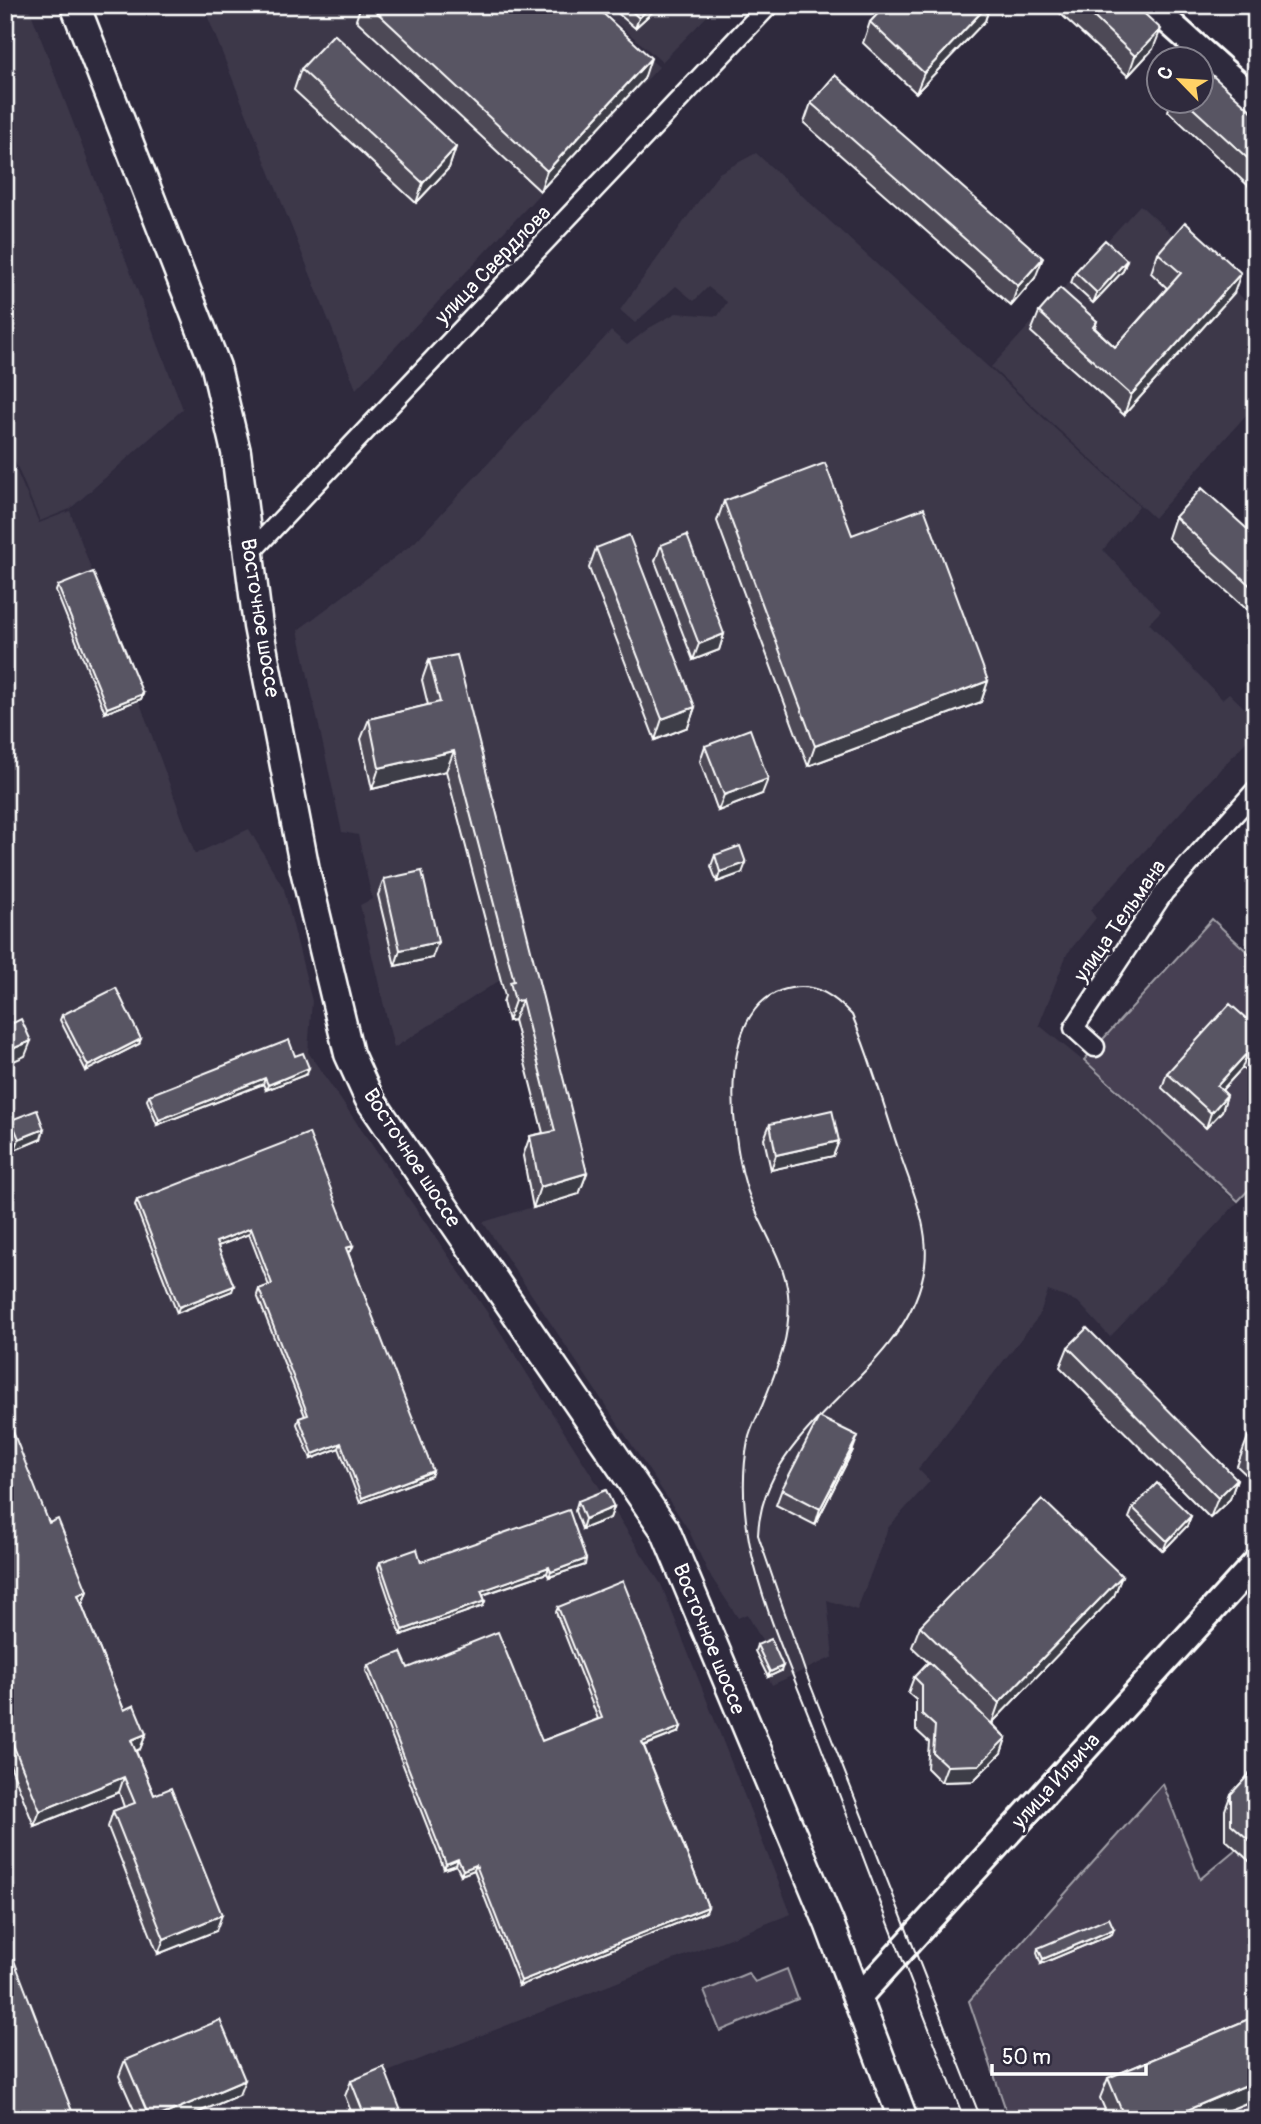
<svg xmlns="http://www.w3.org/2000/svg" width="1261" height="2124" font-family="Pangolin,sans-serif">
<rect width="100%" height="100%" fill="#2f2a3d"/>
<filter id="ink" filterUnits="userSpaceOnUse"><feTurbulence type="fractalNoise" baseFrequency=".0143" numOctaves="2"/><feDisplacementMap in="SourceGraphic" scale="14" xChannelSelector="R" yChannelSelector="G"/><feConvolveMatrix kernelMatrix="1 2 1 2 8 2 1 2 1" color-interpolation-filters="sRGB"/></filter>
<g filter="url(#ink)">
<path fill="#3c3749" d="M5,5H28L183,409L70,509L40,521L5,438Z
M203,5H588L659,67L356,389Z
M596,5H718L662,62Z
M756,153L1139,506L1103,550L1161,611L1149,623L1222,699L1229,693L1256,719V731L1090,910L1096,918L1067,954L1039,1025L1082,1060L1237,1203L1110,1337L1078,1302L1048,1291L1039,1316L918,1469L930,1481L888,1528L857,1610L827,1600L833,1657L772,1685L755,1651L765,1646L747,1614L738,1618L708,1572L688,1529L483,1222L579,1193L524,965L394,1048L360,905L372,899L358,835L342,832L298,630L415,542L611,331L627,345L649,328L676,313L718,316L727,302L708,287L694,301L676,286L635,323L620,310L719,173Z
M1140,205L1256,310V404L1154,518L991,367Z
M5,444L39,523L70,511L195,854L249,829L284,889L312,1001L308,1052L496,1325L661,1584L791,1914L385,2073L393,2119H5Z"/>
<path fill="#464152" stroke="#a2a0a8" stroke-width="2" d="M1212,919L1256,960V1182L1238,1201L1084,1060Z
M1163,1784L1200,1879L1236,1849L1256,1867V2119H1009L969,2001Z
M787,1969L798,1999L720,2031L704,1991L748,1973L755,1982Z"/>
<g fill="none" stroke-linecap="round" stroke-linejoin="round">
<g stroke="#fff" stroke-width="23">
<path id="street" d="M249,554L769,5
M1095,1047L1074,1028L1164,892L1256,790"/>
</g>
<g stroke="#fff" stroke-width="30">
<path id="secondary" d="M1150,5L1256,100
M856,2000L1256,1562"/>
</g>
<g stroke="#fff" stroke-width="33">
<path id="primary" d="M75,5L216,367L236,452L258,626L305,870L349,1054L369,1098L665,1530L829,1923L903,2119"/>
</g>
<use href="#street" stroke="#2f2a3d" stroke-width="18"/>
<use href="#secondary" stroke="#2f2a3d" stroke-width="24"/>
<use href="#primary" stroke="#2f2a3d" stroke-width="28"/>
<path stroke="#fff" stroke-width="2" d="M964,2119C915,1992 866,1866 818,1739C783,1646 728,1543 748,1441C750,1429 757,1417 762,1406C777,1369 792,1335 788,1294C785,1259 756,1220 746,1186C730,1132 716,1001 791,988C817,983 835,997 852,1015C871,1060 884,1106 899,1151C911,1187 930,1227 925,1265C910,1377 762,1420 758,1535L805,1671L981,2119"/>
</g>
<path fill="#4d4956" stroke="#fff" stroke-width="2" d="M361,5H594L644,79L540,191L356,20Z
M616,5H660L635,28L614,10Z
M886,5H990L985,21L916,93L863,43L870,22Z
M1051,5H1135L1153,49L1128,76Z
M301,69L456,147L449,168L416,203L294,90Z
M1171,102H1201L1256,115V193L1168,111Z
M811,103L1035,278L1011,306L804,123Z
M1158,253L1234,293L1124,415L1031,332L1039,312L1097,321L1095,328L1115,347L1167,288L1151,273Z
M1127,260L1123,271L1093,303L1071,283L1075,272Z
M724,501L852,535L988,681L981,702L808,766L717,521Z
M1175,517L1256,537V618L1168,538Z
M661,545L724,634L719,650L693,660L655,561Z
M596,548L695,707L688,727L655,740L589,568Z
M58,586L143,694L141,699L105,713L56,591Z
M429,660L587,1173L579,1194L533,1208L523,1156L530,1136L543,1133L514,1020L508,1021L503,1002L505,996L446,771L372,789L361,739L369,719L428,705L422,680Z
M705,746L762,794L718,811L700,761Z
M715,855L742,873L717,882L711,866Z
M384,879L432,958L395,966L378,895Z
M62,1015L139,1044L86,1071L60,1020Z
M1256,1027V1074L1253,1077L1242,1068L1222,1090L1227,1095L1222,1111L1206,1128L1162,1088L1167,1073Z
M295,1056L307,1074L266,1090L263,1084L157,1125L147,1100L149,1095Z
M11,1120L44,1129L41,1139L15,1150L8,1130Z
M770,1124L839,1141L833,1156L771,1170L764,1139Z
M137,1200L353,1246L351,1251L348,1252L431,1476L360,1503L339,1448L311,1459L297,1424L299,1418L305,1416L257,1295L259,1289L269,1286L249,1234L218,1246L232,1291L177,1313L135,1205Z
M1068,1347L1237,1479L1230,1499L1210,1518L1060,1367Z
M5,1426L49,1523L87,1591L82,1605L124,1710L146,1734L140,1749L136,1751L154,1795L216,1931L158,1954L108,1827L113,1811L124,1807L119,1792L34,1826L7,1757L5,1758Z
M1256,1428V1484L1237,1466L1248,1437Z
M852,1452L815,1525L776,1505L782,1489Z
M578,1501L614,1507L610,1518L582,1529L575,1511Z
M1133,1508L1191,1516L1187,1526L1163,1551L1129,1518Z
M380,1562H421L585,1565L549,1577L547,1573L483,1595L485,1601L483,1606L401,1635L378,1567Z
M1122,1576L1114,1596L992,1723L1006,1738L1001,1753L973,1781L941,1782L927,1768L929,1742L916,1730V1700L908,1693L914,1677L928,1662L912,1647L920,1626Z
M558,1607L679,1732L644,1746L708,1907L706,1912L519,1986L474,1870L461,1875L456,1865L444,1869L366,1671L368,1665L408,1668L542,1741L598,1719L556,1612Z
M757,1645L781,1671L768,1677L755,1651Z
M1256,1767V1867L1225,1839V1810L1231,1794Z
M1112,1934L1041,1964L1037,1953L1038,1948Z
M1256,2016V2099L1207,2119H1109L1100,2098L1108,2078Z
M125,2060L239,2095L183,2119H138L119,2076Z
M351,2081L404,2119H354L345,2096Z"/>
<path fill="#3e3c46" stroke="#fff" stroke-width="2" d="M652,5H660L635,28L639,18Z
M988,5H990L985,21L916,93L924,73Z
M1161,29L1153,49L1128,76L1135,56Z
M651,58L644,79L540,191L547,171Z
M456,147L449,168L416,203L423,183Z
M1043,258L1035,278L1011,306L1018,286Z
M1127,260L1123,271L1093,303L1097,293Z
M1241,273L1234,293L1124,415L1131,395Z
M724,634L719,650L693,660L699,644Z
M988,681L981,702L808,766L815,746Z
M143,694L141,699L105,713L107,708Z
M695,707L688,727L655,740L662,719Z
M454,751L446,771L372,789L379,768Z
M768,779L762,794L718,811L724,795Z
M746,863L742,873L717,882L720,872Z
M438,942L432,958L395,966L400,950Z
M522,1000L514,1020L508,1021L515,1001Z
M141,1039L139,1044L86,1071L88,1066Z
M31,1041L25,1056L5,1065V1052Z
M1248,1052L1242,1068L1212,1101L1217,1086Z
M309,1068L307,1074L266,1090L268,1085Z
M265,1078L263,1084L157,1125L159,1120Z
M1227,1095L1222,1111L1206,1128L1211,1113Z
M44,1129L41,1139L15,1150L19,1139Z
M839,1141L833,1156L771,1170L776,1155Z
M587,1173L579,1194L533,1208L540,1187Z
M251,1228L249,1234L215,1247L216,1242Z
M353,1246L351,1251L344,1253L346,1248Z
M234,1286L232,1291L177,1313L179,1307Z
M858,1436L852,1452L815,1525L820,1509Z
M341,1443L339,1448L311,1459L313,1454Z
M433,1471L431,1476L360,1503L362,1498Z
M1237,1479L1230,1499L1210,1518L1218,1498Z
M614,1507L610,1518L582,1529L585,1519Z
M1191,1516L1187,1526L1163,1551L1167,1541Z
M586,1559L585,1565L549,1577L551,1572Z
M549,1567L547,1573L479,1596L481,1591Z
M1122,1576L1114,1596L992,1723L999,1703Z
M87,1591L81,1606L78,1595Z
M485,1601L483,1606L401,1635L403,1630Z
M783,1666L781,1671L768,1677L770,1672Z
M681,1727L679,1732L640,1747L642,1742Z
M146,1734L140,1749L126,1755L131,1740Z
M1006,1738L1001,1753L973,1781L941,1782L947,1766Z
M12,1742L7,1757L5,1758V1744Z
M124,1777L119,1792L34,1826L40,1811Z
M458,1859L456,1865L444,1869L446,1864Z
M476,1865L474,1870L461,1875L463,1870Z
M708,1907L706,1912L519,1986L521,1981Z
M222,1915L216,1931L158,1954L164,1939Z
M1114,1929L1112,1934L1041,1964L1043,1959Z
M245,2080L239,2095L183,2119H153Z
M1256,2081V2099L1207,2119H1166Z"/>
<path fill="#595564" stroke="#fff" stroke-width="2" d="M369,5H594L651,58L547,171Z
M625,5H652L639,18Z
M886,5H988L924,73L870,22Z
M1081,5H1135L1161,29L1135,56Z
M334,34L456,147L423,183L301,69Z
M1201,65L1256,115V166L1186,102H1201Z
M835,75L1043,258L1018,286L811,103Z
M1185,222L1241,273L1131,395L1039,312L1060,288L1097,321L1093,327L1115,347L1181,273L1158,253Z
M1105,240L1127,260L1097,293L1075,272Z
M825,463L852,535L924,508L988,681L815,746L724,501Z
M1202,488L1256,537V591L1175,517Z
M629,535L695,707L662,719L596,548Z
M687,535L724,634L699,644L661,545Z
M93,572L143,694L107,708L58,586Z
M457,655L587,1173L540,1187L530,1136L555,1131L522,1000L515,1001L510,982L514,981L454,751L379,768L369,719L440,702L429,660Z
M750,729L768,779L724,795L705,746Z
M740,846L746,863L720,872L715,855Z
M422,871L438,942L400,950L384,879Z
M116,988L141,1039L88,1066L62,1015Z
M1230,1004L1256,1027V1060L1248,1052L1217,1086L1227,1095L1211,1113L1167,1073Z
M21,1019L31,1041L5,1052V1027Z
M289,1040L295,1056L303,1053L309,1068L268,1085L265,1078L159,1120L149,1095Z
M37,1110L44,1129L19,1139L11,1120Z
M832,1110L839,1141L776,1155L770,1124Z
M309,1133L353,1246L346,1248L433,1471L362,1498L341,1443L313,1454L299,1418L308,1415L259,1289L272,1284L251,1228L216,1242L234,1286L179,1307L137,1200Z
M1087,1328L1237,1479L1218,1498L1068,1347Z
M819,1417L858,1436L820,1509L782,1489Z
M10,1424L49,1523L58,1519L87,1591L78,1595L124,1710L134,1705L146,1734L131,1740L154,1795L171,1788L222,1915L164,1939L113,1811L135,1803L124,1777L40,1811L12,1742L5,1744V1729L8,1728L5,1722V1426Z
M1256,1428V1444L1248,1437Z
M1157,1483L1191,1516L1167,1541L1133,1508Z
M606,1490L614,1507L585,1519L578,1501Z
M1042,1499L1122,1576L999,1703L920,1626Z
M569,1510L586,1559L551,1572L549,1567L481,1591L485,1601L403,1630L380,1562L417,1549L421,1562Z
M623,1581L681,1727L642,1742L708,1907L521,1981L476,1865L463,1870L458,1859L446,1864L368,1665L401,1652L408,1668L498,1632L542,1741L602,1718L558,1607Z
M771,1639L783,1666L770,1672L757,1645Z
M929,1662L1006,1738L979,1765L947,1766L933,1753L935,1726L922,1714V1685L914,1677Z
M1256,1767V1846L1231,1824V1794Z
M1109,1918L1114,1929L1043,1959L1038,1948Z
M5,1937L75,2119H5Z
M1256,2016V2081L1166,2119H1125L1108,2078Z
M220,2020L245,2080L153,2119H150L125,2060Z
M384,2067L404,2119H366L351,2081Z
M1069,2115L1071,2119H1060Z"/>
</g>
<g text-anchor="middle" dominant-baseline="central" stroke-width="6" stroke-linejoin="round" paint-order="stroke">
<g font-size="21" fill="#fff" stroke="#2f2a3d">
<text transform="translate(493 265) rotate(-46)">улица Свердлова</text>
<text transform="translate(260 618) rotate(81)">Восточное шоссе</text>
<text transform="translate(1120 921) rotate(-55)">улица Тельмана</text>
<text transform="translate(412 1158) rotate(57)">Восточное шоссе</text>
<text transform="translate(709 1639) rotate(68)">Восточное шоссе</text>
<text transform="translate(1056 1781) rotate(-48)">улица Ильича</text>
</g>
</g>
<rect width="1261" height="2124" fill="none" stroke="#2f2a3d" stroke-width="28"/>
<rect x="14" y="14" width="1233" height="2096" fill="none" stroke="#fff" stroke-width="2.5" filter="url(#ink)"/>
<g transform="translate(1180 80) rotate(295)"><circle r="33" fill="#2f2a3d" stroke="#827f8b" stroke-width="2"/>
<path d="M0-5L12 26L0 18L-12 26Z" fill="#ffd166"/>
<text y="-10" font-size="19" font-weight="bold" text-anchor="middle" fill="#ffffff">С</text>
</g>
<path d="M992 2064v10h154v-10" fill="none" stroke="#ffffff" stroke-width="3.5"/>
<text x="1002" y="2064" font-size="21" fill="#ffffff" stroke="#2f2a3d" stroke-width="5" paint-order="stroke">50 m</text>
</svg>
